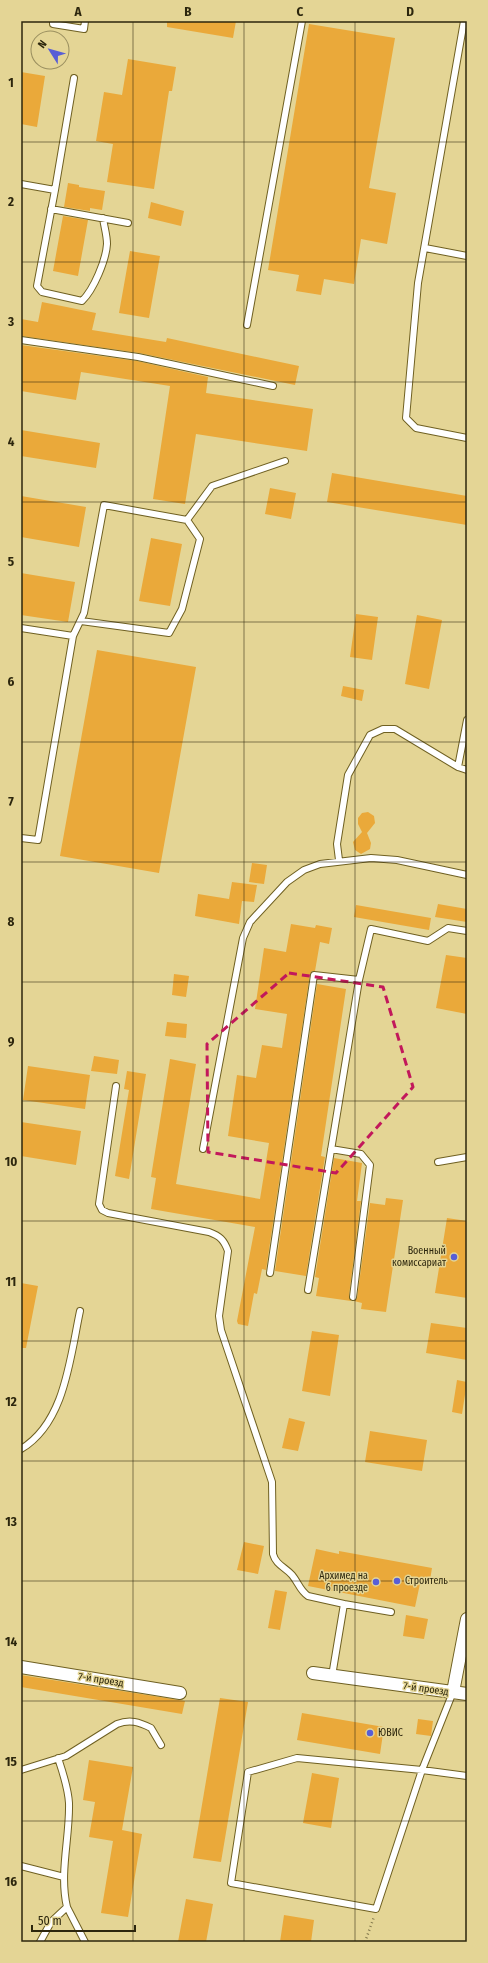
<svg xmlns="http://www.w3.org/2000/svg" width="488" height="1963" font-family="'Fira Sans Condensed',sans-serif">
<rect width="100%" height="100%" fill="#e4d595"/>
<path fill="#eaa93a" d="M167,21H236L233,38L167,27Z
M309,24L395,38L369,188L396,193L387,244L361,239L354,284L324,279L321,295L296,291L299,275L268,270Z
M128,59L176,67L172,91H169L154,189L107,182L113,144L96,141L104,92L122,95Z
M21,72L45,76L37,127L21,124Z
M68,183L79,185V187L105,191L102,210L90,208V211L64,207Z
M151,202L184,211L181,226L148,218Z
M63,216L88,220L78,276L53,271Z
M130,251L160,256L149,318L119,313Z
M42,302L96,313L92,330L166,342L167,338L299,366L295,385L139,353L21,336V319L38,322Z
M21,345L137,361L208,377L206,393L313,409L307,451L196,434L185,504L153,499L170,386L81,372L76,400L21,391Z
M21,430L100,443L96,468L21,456Z
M332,473L467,496V525L327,502Z
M270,488L296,493L291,519L265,514Z
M21,496L86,507L79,547L21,537Z
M151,538L182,544L170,606L139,601Z
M21,573L75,582L68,622L21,615Z
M356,614L378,617L372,660L350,657Z
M417,615L442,620L429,689L405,684Z
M97,650L196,667L159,873L60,856Z
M343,686L364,690L362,701L341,696Z
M368,812L374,816L375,823L367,833L371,843L370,849L361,854L355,850L353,842L362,832L358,824V818L362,813Z
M252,863L267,865L264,884L249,882Z
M232,882L257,885L254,902L242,901L239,924L195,916L198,894L229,899Z
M438,904L467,909V922L435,917Z
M356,905L431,918L429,930L354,917Z
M291,924L315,928L316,925L332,928L329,944L320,942L315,971H312L310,974L266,1270L262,1269L257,1294L254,1293L248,1326L238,1324L237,1321L255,1227L151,1209L156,1178L151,1177L170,1059L196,1064L176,1184L260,1199L269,1143L228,1136L237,1075L256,1078L262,1045L282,1048L287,1014L255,1009L264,948L286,952Z
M446,955L467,958V1014L436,1008Z
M174,974L189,976L186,997L172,995Z
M317,984L346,989L321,1156L325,1157L306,1276L275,1271Z
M167,1022L187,1024L186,1038L165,1036Z
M94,1056L119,1060L117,1074L91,1071Z
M28,1066L90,1075L85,1109L23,1100Z
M127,1071L146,1074L129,1179L115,1176L129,1090L124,1089Z
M21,1122L81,1131L76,1165L21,1156Z
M334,1158L362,1163L357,1201H361L349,1296L351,1301L316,1296L319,1278L315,1277Z
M386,1198L403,1200L386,1312L361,1309L362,1303L354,1301L357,1298L370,1203L385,1205Z
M447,1218L467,1221V1298L435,1293Z
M21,1283L38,1286L26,1348H21Z
M431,1323L467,1328V1360L426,1353Z
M312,1331L339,1335L330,1396L302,1391Z
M457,1380L467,1382L462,1414L452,1412Z
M289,1418L305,1422L298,1451L282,1448Z
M370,1431L427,1440L422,1471L365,1462Z
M244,1542L264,1546L258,1574L237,1570Z
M316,1549L339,1554V1551L432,1568L430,1580L421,1579L415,1607L308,1586Z
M275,1590L287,1592L280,1630L268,1628Z
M406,1615L428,1619L424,1639L403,1636Z
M21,1675L185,1701L182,1714L21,1687Z
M220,1698L248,1702L221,1862L193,1858Z
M302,1713L384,1727L380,1754L297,1740Z
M418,1719L433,1721L431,1736L416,1734Z
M89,1760L133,1767L122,1830L142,1834L128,1917L101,1913L113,1841L89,1837L95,1802L83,1800Z
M312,1773L339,1778L331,1828L303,1823Z
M186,1899L213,1904L206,1942H178Z
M284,1915L314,1920L311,1942H280Z"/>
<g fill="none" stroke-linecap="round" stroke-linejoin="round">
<g stroke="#6f6022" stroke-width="8">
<path id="lane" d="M53,21V24L84,29L85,21
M464,21L418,283L406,418L416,428L467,438
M21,184L55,190L74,78
M55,190L37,286L42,292L82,301C94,289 106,260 107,244C107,235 104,226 103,218
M51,209L128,223
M425,248L467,256
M247,325L302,21
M21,340L138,357L273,386
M187,520L212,486L285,461
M21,628L73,636L38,840L21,838
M73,636L84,613L104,505L187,520L200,539L182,609L169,633L81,621
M467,720L458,767L467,770
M339,860L337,844L348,775L370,735L383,729H395L458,767
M116,1086L99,1204L102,1210L108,1213L209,1232C220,1236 224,1240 228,1251L219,1316L221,1330L272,1482L273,1554C276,1565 285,1567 292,1575C298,1582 300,1591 308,1596L344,1604
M203,1149L243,938L250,922L287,882L304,870L320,864L371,858L397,860L467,875
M331,1149L361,1154L370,1165L353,1297
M438,1162L467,1157
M270,1273L314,975L359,980
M308,1290L359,980L371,929L428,941L448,928L467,931
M21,1449C65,1423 70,1358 80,1311
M332,1676L344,1604L391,1612
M453,1692L422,1770L376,1909L231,1883L248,1772L297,1758L422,1770L467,1776
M21,1770L66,1756L117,1724C130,1719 139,1722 151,1728L161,1745
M21,1866L64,1877
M67,1907L85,1942
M40,1942L51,1922L67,1907C59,1873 70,1837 69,1803C68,1787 63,1773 58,1758"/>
</g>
<g stroke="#6f6022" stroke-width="14">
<path id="street" d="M21,1667L180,1693
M313,1673L467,1694
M453,1692L467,1619"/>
</g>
<path stroke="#82784d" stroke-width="2.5" stroke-dasharray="1 3" stroke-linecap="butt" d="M365,1942L374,1917"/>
<use href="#lane" stroke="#fff" stroke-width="6"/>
<use href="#street" stroke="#fff" stroke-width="12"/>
</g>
<path fill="none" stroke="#c2185b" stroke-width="3" stroke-dasharray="8 5" stroke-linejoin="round" d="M289,973L383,987L413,1087L336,1173L208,1152L207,1044Z"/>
<path fill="none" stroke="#2c260d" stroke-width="1" stroke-opacity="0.55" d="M133,21V1942M244,21V1942M355,21V1942M21,142H467M21,262H467M21,382H467M21,502H467M21,622H467M21,742H467M21,862H467M21,982H467M21,1101H467M21,1221H467M21,1341H467M21,1461H467M21,1581H467M21,1701H467M21,1821H467"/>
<g fill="#585ed6" stroke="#e4d595" stroke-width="1.5">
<circle cx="454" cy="1257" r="4"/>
<circle cx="397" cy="1581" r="4"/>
<circle cx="376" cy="1582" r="4"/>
<circle cx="370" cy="1733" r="4"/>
</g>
<g text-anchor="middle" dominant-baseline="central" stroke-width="3" stroke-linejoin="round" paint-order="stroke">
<g font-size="10" fill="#2c260d" stroke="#e4d595" text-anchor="end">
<text x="446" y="1251">Военный<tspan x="446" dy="12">комиссариат</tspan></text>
<text x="368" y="1576">Архимед на<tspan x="368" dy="12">6 проезде</tspan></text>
<text x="405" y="1581" text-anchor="start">Строитель</text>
<text x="378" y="1733" text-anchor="start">ЮВИС</text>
</g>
<g font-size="10" fill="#2c260d" stroke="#e4d595">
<text transform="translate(101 1680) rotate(9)">7-й проезд</text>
<text transform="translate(426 1689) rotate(8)">7-й проезд</text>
</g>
</g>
<rect width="488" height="1963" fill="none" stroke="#e4d595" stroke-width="44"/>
<g transform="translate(50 50) rotate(307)"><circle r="19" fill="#e4d595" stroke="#9a8f5f"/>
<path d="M0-3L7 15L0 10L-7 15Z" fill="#585ed6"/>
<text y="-6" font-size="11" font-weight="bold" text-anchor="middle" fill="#2c260d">N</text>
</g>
<path d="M32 1925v6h103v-6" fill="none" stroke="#2c260d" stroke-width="2"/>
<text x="38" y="1925" font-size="12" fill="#2c260d" stroke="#e4d595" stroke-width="3" paint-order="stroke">50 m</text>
<rect x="22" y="22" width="444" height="1919" fill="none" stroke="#2c260d" stroke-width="1.5"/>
<g font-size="13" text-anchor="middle" font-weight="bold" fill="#2c260d">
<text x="78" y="16">A</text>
<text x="188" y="16">B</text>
<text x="300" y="16">C</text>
<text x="410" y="16">D</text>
<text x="11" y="87">1</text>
<text x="11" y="206">2</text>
<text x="11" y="326">3</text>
<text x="11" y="446">4</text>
<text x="11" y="566">5</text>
<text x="11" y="686">6</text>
<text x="11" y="806">7</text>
<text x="11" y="926">8</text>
<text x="11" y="1046">9</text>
<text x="11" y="1166">10</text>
<text x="11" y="1286">11</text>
<text x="11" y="1406">12</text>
<text x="11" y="1526">13</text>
<text x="11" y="1646">14</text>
<text x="11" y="1766">15</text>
<text x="11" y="1886">16</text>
</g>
</svg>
